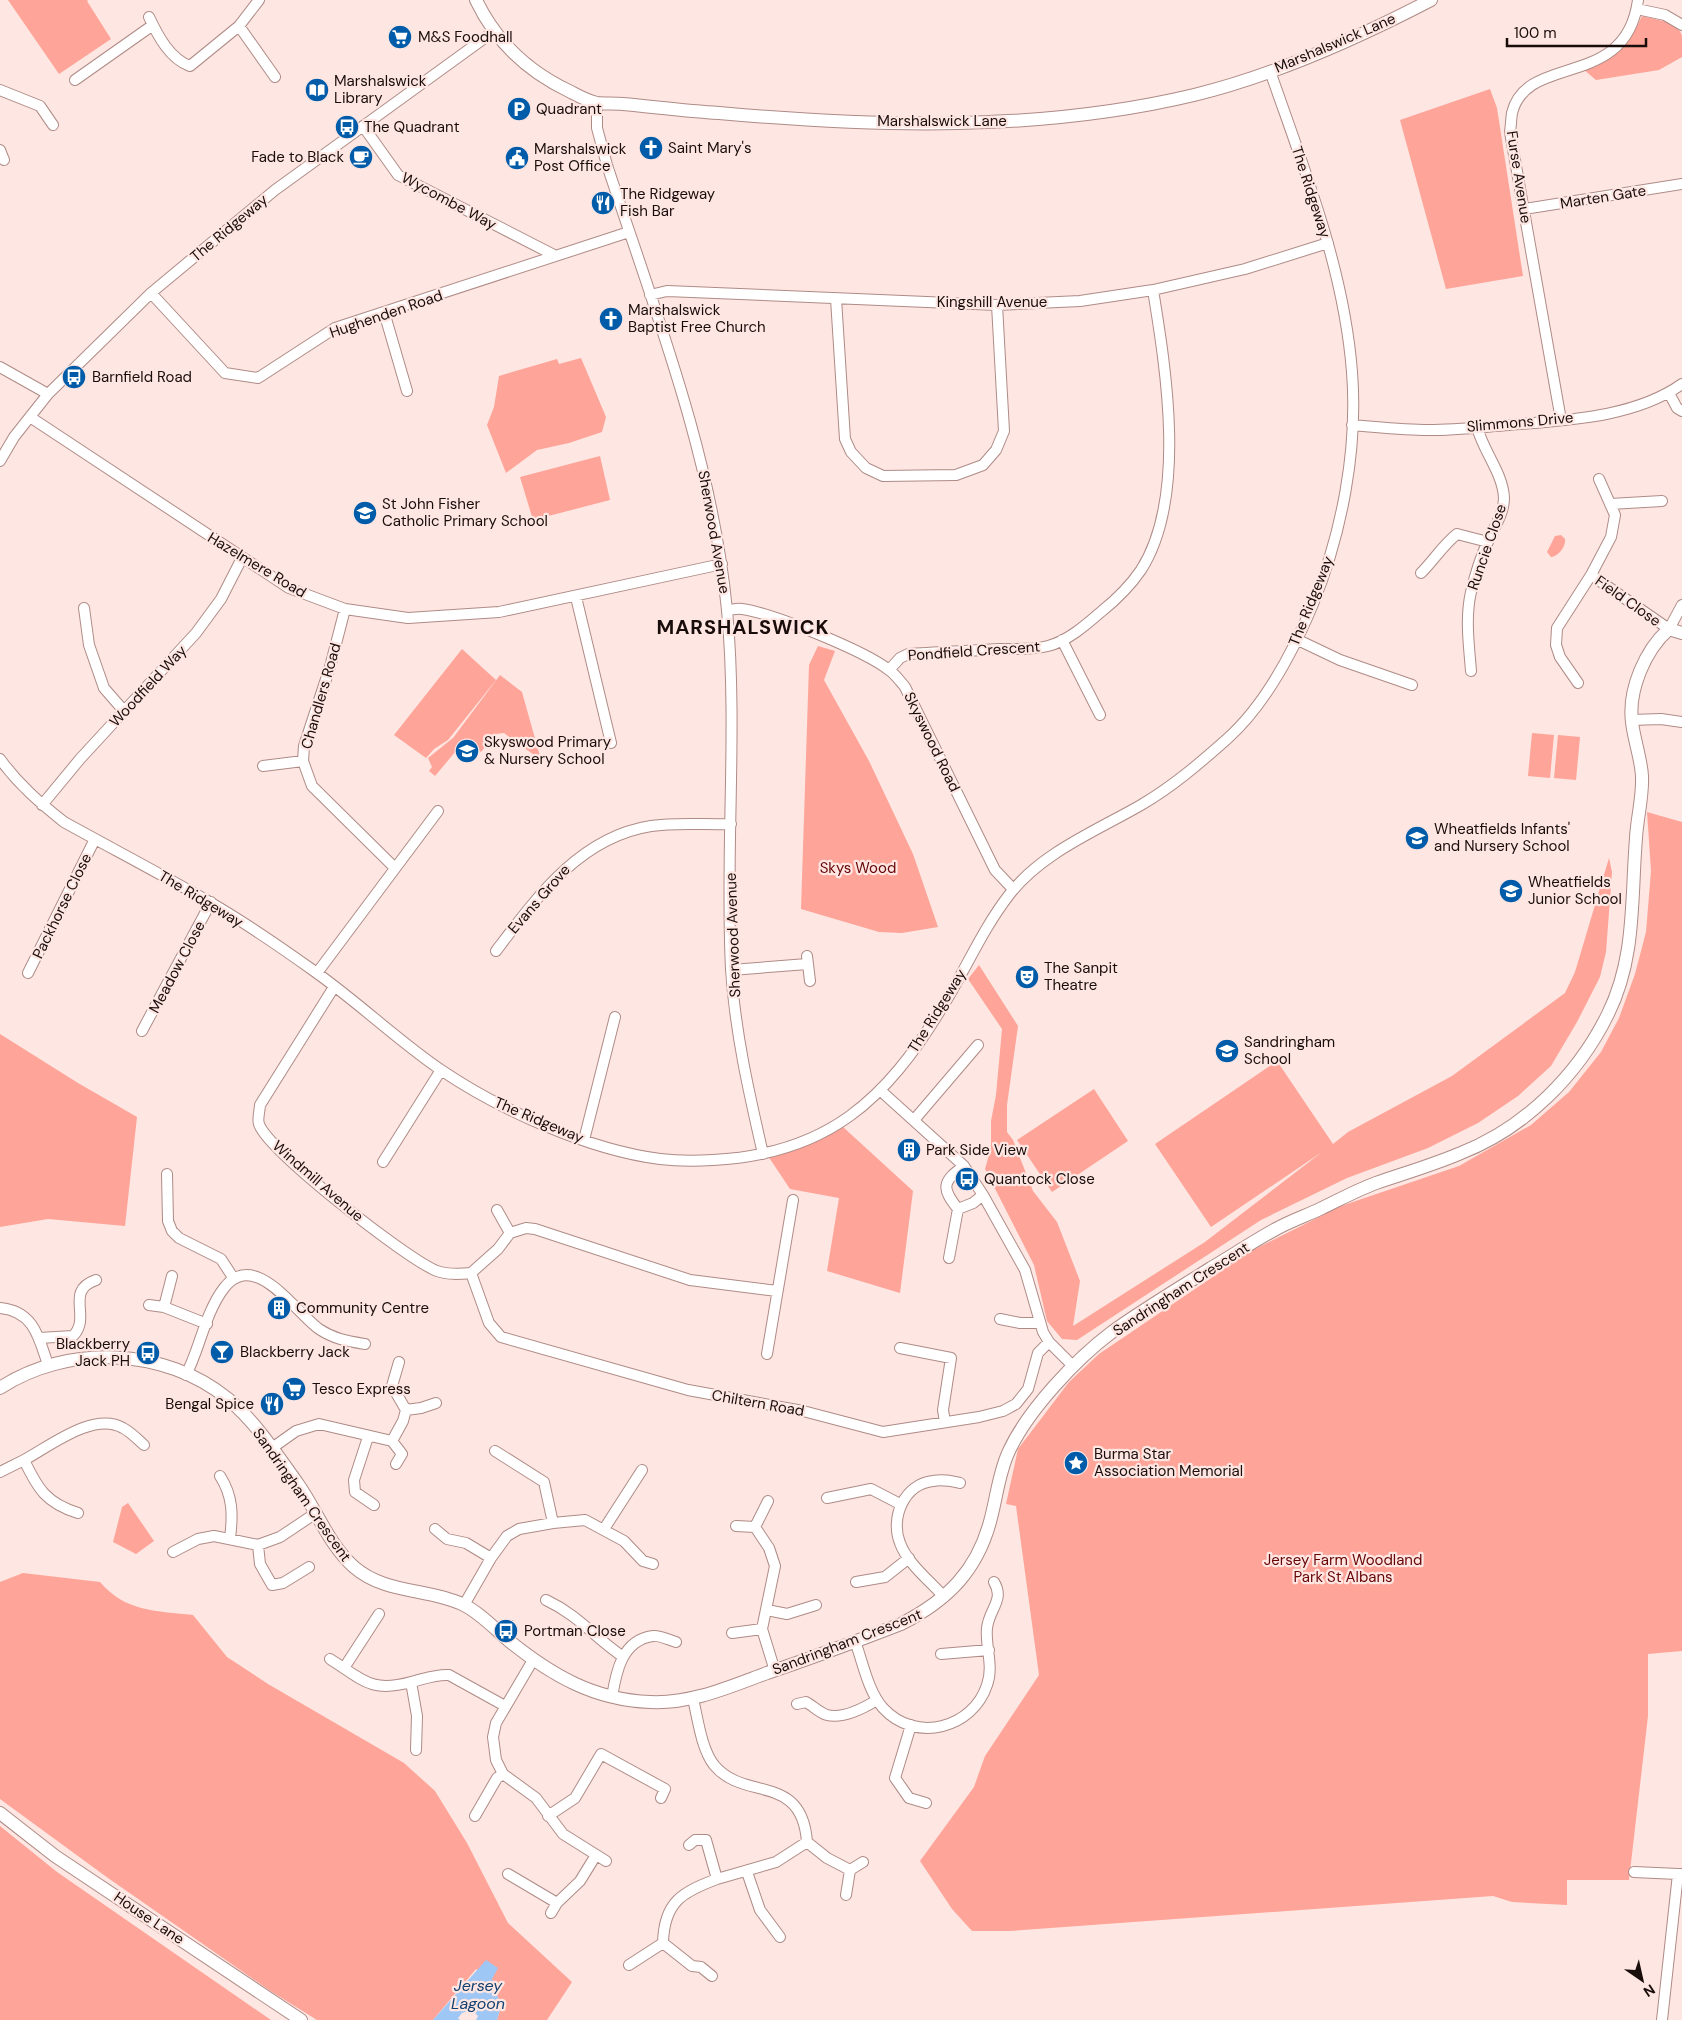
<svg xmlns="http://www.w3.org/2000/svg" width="1682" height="2020" font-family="'DM Sans',sans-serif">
<rect width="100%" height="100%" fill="#fee6e2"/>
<path fill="#fea498" d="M8,0H88L87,1L111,39L59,74Z
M1642,16C1654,19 1679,22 1682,36C1682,42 1682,51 1682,57L1659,70L1596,80L1583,69C1614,57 1628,47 1642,16Z
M1490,89L1497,108L1523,276L1446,289L1400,120Z
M581,358L606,417L602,432L569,443L537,450L506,473L487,425L494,407L499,376L557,359L559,364Z
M600,456L610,500L533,520L520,477Z
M1561,535L1565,539C1566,546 1559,556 1551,557L1547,552L1555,536Z
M818,646L835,651L824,680L869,761L913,854L938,927L902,933L879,932L801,909L809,665Z
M462,649L496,680L448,740L434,749L426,758L394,735Z
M500,675L522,692L541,760L504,733L496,734L481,752L466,739L435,776L429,771L432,767L428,758L453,738Z
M1532,733L1554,735L1550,778L1528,776Z
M1558,735L1580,737L1576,780L1554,778Z
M1647,812L1682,822V1651L1648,1654V1716L1629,1880H1567V1905L1512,1902L1493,1896L1010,1931H972L952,1909L920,1861L974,1787L985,1756L1039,1675L1016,1506L1006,1504L1018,1449L1069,1382L1099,1354L1251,1251L1341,1206L1459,1166L1531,1125L1569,1092L1601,1052L1619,1018L1635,974L1646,932L1651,871Z
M1609,858L1612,872L1606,952L1600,977L1577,1022L1551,1066L1518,1096L1478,1123L1428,1148L1347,1178L1261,1220L1077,1340L1062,1339L1047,1321L1034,1265L985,1169L991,1148V1121L996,1095L1002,1029L968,979L979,965L1018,1026L1007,1105V1132L1013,1140L1033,1191L1057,1222L1080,1281L1073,1326L1205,1242L1322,1152L1211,1227L1155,1144L1277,1061L1333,1144L1348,1132L1452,1076L1565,993L1575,972Z
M0,1034L78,1083L137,1117L125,1226L48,1219L0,1227Z
M1094,1089L1128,1141L1052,1192L1017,1140Z
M843,1127L913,1191L900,1293L827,1271L839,1198L790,1189L768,1156Z
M128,1503L154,1541L136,1554L113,1542L122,1507Z
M23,1573L100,1582C125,1612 157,1611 193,1615L227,1657L268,1684L404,1763L435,1791L467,1843L508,1923L572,1982L547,2020H497L501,2007L492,1979L476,1969L433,2020H317L272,1992L108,1878L0,1799V1582Z
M0,1826L57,1872L271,2020H0Z"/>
<path fill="#9fc7f5" d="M486,1960L498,1968L492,1979L501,2007L497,2020H476L478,2016L472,2010L462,2013L458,2018L460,2020H433Z"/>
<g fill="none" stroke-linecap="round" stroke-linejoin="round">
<g stroke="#af8b86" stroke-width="12">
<path id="minor" d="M1637,9L1665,15L1682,25
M149,17C158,36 170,59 190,66L239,26L259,0
M239,26L275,77
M75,80L153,25
M0,90L40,106L53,125
M597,103V128L607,165C655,311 712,456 727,610C738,729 725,850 731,969C735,1032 749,1093 763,1154
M363,126L398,175L554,255
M0,150L4,160
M1524,209L1682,184
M151,293L225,373L258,378L335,328L629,232
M650,295L667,291L997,305L1080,301L1153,290L1245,269L1328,243
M836,299L845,439L851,452L866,468L883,476L956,475L983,465L996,450L1004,431L997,305
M384,312L407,391
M0,367L48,394
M1669,393L1677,408L1682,411
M30,417L289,588L345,609L408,618L499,612L722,564
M1561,420L1510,132C1511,126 1511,119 1512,113C1527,52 1626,91 1638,0
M1352,425C1378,427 1403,430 1429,430C1455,430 1482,427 1509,425C1566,420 1634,418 1682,384
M0,461L14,437L48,394L151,293L275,190L493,32
M1610,504L1662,501
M1421,573C1434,560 1443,545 1457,534L1488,542
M1591,575L1669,629L1682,605
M576,597L611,743
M84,608L89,645L104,688L124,711
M345,609L330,667L304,746L303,761L312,786L394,867
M727,610C732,610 737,608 742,609C772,613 865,651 889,670C895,674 900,681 905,687L995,870L1013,889
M1062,640L1100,715
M1298,640L1340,660L1412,685
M889,670L900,658L908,654C938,652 969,651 999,649C1015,649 1032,650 1048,646C1068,641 1087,624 1102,611C1117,599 1130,586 1141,570C1187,498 1166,370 1153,290
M1471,671C1469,645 1465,618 1471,592C1475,575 1481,556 1488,541C1494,527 1504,514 1504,498C1503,473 1483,451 1477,427
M1578,683L1560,657L1556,645L1557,628L1591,575L1611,537L1615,515L1599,479
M1631,720L1661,719L1682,722
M0,759C18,784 40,803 64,822C111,848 159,873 206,900C243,921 279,946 314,971C358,1002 397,1040 441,1070C500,1110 589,1150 660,1159C677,1161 696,1161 713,1160C828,1154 886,1100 943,1006C966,969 982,930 1009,895C1041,853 1096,831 1141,805C1172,787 1200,763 1227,739C1266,704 1293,652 1313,604C1342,533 1358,449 1352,372C1344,268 1304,169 1270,71
M263,766L303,761
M42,805L80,759L196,633L221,599L242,558
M496,951C537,897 580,837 651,826C677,822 705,825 731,824
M807,956L810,981
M731,970L807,964
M28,973L95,839
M317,973L438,811
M334,987L260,1105C260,1110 257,1119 259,1124C267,1150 408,1260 437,1271C448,1275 460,1274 471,1273L498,1249L510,1233L526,1228L535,1229L690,1280L777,1291
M142,1031L211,902
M881,1091L964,1166L983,1195L1025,1270L1043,1332L1049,1342L1073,1366
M914,1120L978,1045
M584,1140L615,1017
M383,1162L441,1070
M964,1166C941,1182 942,1189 958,1209L973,1203L983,1195
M167,1174L168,1221L172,1231L179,1238L221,1259L234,1279
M497,1210L510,1233
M949,1258L958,1209
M471,1273L489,1323L501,1337L688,1390L803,1411L883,1432L979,1417L1003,1411L1016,1404L1028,1389L1038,1353L1049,1342
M172,1276L164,1307L207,1324
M149,1305L164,1307
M0,1308C34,1311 39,1338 48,1365
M1000,1319L1020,1323H1039
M39,1338L73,1336C92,1317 64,1291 96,1280
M900,1348L951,1358L943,1410L945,1422
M767,1354L793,1200
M186,1375C200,1348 205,1313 224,1288C255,1248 296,1313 319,1329C334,1339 347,1341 365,1344
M406,1410L421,1408L436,1403
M368,1437L354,1480L355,1492L374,1505
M392,1441L403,1421L406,1410L392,1386L399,1362
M272,1448L296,1431L319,1424L392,1441L402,1454L396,1464
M495,1451L544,1482L553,1523
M24,1460C50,1446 94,1411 123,1428C131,1432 138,1440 144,1445
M0,1472L24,1460C38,1489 46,1503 78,1513
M220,1476C233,1496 233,1515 230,1538
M827,1498L871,1489L900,1504
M736,1526L755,1527L769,1548L775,1566L762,1629L775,1671
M755,1527L768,1501
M435,1529L447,1539L466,1543L491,1558
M604,1529L642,1470
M258,1545L260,1564L272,1585L283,1583L309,1567
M173,1552L198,1539L214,1536L258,1545L280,1537L316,1513
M856,1582L885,1577L909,1558
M944,1597C930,1581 907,1563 900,1543C890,1518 904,1484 933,1481C943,1479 951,1481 960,1483
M546,1600C578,1615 593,1636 622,1656
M464,1605L491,1558L507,1536L519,1529L553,1523L585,1520L624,1541L643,1561L653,1564
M767,1610L787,1614L816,1605
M732,1633L762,1629
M855,1641C863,1663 868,1691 883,1708C916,1744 973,1728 987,1685C994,1666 985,1646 987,1628C989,1609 1005,1600 994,1582
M941,1654L989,1650
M330,1659C363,1680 371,1693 411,1682C424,1679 436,1674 449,1675L505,1706
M533,1660L496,1723L493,1737L496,1760L503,1774L536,1798L563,1834L606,1861
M344,1668L379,1614
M411,1682L417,1716L416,1750
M612,1697C616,1672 622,1640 653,1636C659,1635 669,1640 676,1642
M693,1699C698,1719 701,1748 714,1765C744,1802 802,1772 807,1842L827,1858L850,1870
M797,1704L806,1702C813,1706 820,1713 827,1715C843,1719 864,1708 877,1700
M911,1725L895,1778L909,1798L926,1803
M475,1816L497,1778L503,1774
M548,1816L575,1798L601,1754L665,1789L661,1798
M689,1845L695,1840H706L717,1879L776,1862L807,1842
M747,1872L760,1910L780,1937
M1634,1872L1678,1874
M508,1874L557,1903
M846,1895L850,1870L863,1862
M551,1913L557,1903L580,1881L596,1855
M629,1965L663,1943
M712,1976L701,1967L692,1966L663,1943C664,1902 682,1892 717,1879
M1662,2020L1678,1874H1682"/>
</g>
<g stroke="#af8b86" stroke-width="14">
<path id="tertiary" d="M476,0C496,42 527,71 569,91C577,95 587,101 597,103C605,104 614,103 623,104C655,107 687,111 719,113C877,127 1039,132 1194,95C1276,75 1356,39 1431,0
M0,1388C67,1344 165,1347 228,1399C256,1422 277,1455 298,1484C317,1511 329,1545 354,1567C385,1594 427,1588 462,1604C479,1612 494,1628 508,1640C551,1675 594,1700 650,1702C691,1704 729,1687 767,1673C812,1658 857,1641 901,1624C948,1600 978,1570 991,1518C997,1495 999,1472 1009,1451C1028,1410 1076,1359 1112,1332C1144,1309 1178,1289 1211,1268C1233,1255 1254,1241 1276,1229C1290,1221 1305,1216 1320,1209C1339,1200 1357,1190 1376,1183C1405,1173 1433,1165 1461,1153C1525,1128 1578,1075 1608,1014C1636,958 1631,898 1636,838C1637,818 1643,797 1642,776C1641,758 1634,740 1632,722C1628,690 1645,650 1669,629L1682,633
M0,1813L55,1856L301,2020"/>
</g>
<use href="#minor" stroke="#fff" stroke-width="10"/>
<use href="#tertiary" stroke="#fff" stroke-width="12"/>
</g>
<defs>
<g id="supermarket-disc" transform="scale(1.25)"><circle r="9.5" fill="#005ca9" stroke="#fee6e2"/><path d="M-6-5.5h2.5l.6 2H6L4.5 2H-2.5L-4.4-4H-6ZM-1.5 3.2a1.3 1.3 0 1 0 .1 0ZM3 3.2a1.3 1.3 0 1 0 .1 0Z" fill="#fff"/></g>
<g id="library-disc" transform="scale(1.25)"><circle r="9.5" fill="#005ca9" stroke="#fee6e2"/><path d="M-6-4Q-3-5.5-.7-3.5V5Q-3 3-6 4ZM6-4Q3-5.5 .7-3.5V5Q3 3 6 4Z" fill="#fff"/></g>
<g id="parking-disc" transform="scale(1.25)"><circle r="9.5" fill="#005ca9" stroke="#fee6e2"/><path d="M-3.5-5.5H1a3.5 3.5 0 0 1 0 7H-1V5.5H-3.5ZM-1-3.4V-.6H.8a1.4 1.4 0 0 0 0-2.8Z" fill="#fff"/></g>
<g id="bus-disc" transform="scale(1.25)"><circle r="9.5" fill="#005ca9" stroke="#fee6e2"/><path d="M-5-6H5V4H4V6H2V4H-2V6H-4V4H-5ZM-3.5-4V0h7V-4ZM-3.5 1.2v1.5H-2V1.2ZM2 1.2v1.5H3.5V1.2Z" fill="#fff"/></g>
<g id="church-disc" transform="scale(1.25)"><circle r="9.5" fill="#005ca9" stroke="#fee6e2"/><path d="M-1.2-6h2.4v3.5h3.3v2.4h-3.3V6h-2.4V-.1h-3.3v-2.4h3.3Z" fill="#fff"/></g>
<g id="cafe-disc" transform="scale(1.25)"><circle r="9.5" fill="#005ca9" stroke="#fee6e2"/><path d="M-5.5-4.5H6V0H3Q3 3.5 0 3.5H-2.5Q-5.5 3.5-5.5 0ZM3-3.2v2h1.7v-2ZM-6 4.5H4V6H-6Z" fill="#fff"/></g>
<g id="civic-disc" transform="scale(1.25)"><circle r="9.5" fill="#005ca9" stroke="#fee6e2"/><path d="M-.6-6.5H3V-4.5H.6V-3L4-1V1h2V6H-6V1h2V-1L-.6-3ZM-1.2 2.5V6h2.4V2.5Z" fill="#fff"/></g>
<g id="restaurant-disc" transform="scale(1.25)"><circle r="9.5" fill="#005ca9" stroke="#fee6e2"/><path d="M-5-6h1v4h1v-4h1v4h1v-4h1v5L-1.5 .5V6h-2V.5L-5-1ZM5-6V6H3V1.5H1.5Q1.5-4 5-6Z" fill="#fff"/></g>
<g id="school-disc" transform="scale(1.25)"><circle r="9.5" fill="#005ca9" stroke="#fee6e2"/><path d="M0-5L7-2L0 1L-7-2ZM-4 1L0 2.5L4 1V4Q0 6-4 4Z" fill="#fff"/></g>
<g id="theatre-disc" transform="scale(1.25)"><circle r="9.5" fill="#005ca9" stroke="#fee6e2"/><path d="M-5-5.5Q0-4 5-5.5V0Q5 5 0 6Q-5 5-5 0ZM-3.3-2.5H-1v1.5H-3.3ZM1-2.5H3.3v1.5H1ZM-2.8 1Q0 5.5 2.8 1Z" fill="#fff"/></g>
<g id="building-disc" transform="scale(1.25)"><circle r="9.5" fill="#005ca9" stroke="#fee6e2"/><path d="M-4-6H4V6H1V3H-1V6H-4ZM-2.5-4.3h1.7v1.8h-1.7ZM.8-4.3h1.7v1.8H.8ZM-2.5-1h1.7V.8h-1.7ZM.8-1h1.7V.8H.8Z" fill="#fff"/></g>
<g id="bar-disc" transform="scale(1.25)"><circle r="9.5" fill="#005ca9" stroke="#fee6e2"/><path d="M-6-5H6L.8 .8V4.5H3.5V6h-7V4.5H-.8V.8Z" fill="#fff"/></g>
<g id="sight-disc" transform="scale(1.25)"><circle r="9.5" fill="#005ca9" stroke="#fee6e2"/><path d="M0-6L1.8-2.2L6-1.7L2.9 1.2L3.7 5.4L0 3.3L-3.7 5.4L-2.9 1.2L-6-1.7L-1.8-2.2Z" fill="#fff"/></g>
</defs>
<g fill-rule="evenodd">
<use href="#supermarket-disc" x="400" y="37"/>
<use href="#library-disc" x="317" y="90"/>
<use href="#parking-disc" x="519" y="109"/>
<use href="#bus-disc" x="347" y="127"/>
<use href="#church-disc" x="651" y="148"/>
<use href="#cafe-disc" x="361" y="157"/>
<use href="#civic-disc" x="517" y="158"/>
<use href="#restaurant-disc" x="603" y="203"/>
<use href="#church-disc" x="611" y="319"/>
<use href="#bus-disc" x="74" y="377"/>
<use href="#school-disc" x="365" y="513"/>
<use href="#school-disc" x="467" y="751"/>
<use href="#school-disc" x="1417" y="838"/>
<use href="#school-disc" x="1511" y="891"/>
<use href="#theatre-disc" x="1027" y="977"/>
<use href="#school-disc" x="1227" y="1051"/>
<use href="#building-disc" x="909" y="1150"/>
<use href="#bus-disc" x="967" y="1179"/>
<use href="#building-disc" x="279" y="1308"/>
<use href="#bar-disc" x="222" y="1352"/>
<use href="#bus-disc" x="148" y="1353"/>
<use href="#supermarket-disc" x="294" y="1389"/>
<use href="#restaurant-disc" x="272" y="1404"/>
<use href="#sight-disc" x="1076" y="1463"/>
<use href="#bus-disc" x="506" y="1631"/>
</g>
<g text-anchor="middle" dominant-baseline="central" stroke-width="4.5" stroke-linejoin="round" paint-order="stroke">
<g font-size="15" fill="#190d0b" stroke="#fee6e2" text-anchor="start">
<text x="418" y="37">M&amp;S Foodhall</text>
<text x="334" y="81">Marshalswick<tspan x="334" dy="17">Library</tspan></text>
<text x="536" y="109">Quadrant</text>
<text x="364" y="127">The Quadrant</text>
<text x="668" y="148">Saint Mary's</text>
<text x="534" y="149">Marshalswick<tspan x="534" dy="17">Post Office</tspan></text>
<text x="344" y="157" text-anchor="end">Fade to Black</text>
<text x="620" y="194">The Ridgeway<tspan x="620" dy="17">Fish Bar</tspan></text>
<text x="628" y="310">Marshalswick<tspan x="628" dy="17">Baptist Free Church</tspan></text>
<text x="92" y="377">Barnfield Road</text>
<text x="382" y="504">St John Fisher<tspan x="382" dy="17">Catholic Primary School</tspan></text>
<text x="484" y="742">Skyswood Primary<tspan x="484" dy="17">&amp; Nursery School</tspan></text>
<text x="1434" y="829">Wheatfields Infants'<tspan x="1434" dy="17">and Nursery School</tspan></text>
<text x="1528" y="882">Wheatfields<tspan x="1528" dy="17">Junior School</tspan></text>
<text x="1044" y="968">The Sanpit<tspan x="1044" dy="17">Theatre</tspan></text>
<text x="1244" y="1042">Sandringham<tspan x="1244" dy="17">School</tspan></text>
<text x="926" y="1150">Park Side View</text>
<text x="984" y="1179">Quantock Close</text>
<text x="296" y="1308">Community Centre</text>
<text x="130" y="1344" text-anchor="end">Blackberry<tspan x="130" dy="17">Jack PH</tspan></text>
<text x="240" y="1352">Blackberry Jack</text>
<text x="312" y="1389">Tesco Express</text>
<text x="254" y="1404" text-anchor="end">Bengal Spice</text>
<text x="1094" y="1454">Burma Star<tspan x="1094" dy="17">Association Memorial</tspan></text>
<text x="524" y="1631">Portman Close</text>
</g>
<g font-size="15" fill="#190d0b" stroke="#fee6e2">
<text transform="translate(1335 43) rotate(-23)">Marshalswick Lane</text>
<text x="942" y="121">Marshalswick Lane</text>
<text transform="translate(1519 177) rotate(81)">Furse Avenue</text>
<text transform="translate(1311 192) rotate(72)">The Ridgeway</text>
<text transform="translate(1603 197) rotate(-9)">Marten Gate</text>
<text transform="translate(449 201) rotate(28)">Wycombe Way</text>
<text transform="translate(229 228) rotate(-40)">The Ridgeway</text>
<text x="992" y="302">Kingshill Avenue</text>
<text transform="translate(386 314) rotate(-19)">Hughenden Road</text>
<text transform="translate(1520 422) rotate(-5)">Slimmons Drive</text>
<text transform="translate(714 532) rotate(80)">Sherwood Avenue</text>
<text transform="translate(1487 547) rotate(-71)">Runcie Close</text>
<text transform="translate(257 565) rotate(31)">Hazelmere Road</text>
<text transform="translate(1311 601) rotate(-68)">The Ridgeway</text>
<text transform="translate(1628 601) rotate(35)">Field Close</text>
<text transform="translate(974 651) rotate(-4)">Pondfield Crescent</text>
<text transform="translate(148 686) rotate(-47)">Woodfield Way</text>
<text transform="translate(321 696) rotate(-74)">Chandlers Road</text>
<text transform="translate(932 742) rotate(64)">Skyswood Road</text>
<text transform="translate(201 899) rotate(31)">The Ridgeway</text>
<text transform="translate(539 899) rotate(-49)">Evans Grove</text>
<text transform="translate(62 906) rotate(-64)">Packhorse Close</text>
<text transform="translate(733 935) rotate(-92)">Sherwood Avenue</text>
<text transform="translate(177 967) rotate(-62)">Meadow Close</text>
<text transform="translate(937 1011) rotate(-58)">The Ridgeway</text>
<text transform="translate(539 1120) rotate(23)">The Ridgeway</text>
<text transform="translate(318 1181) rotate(41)">Windmill Avenue</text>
<text transform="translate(1181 1289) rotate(-33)">Sandringham Crescent</text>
<text transform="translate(758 1403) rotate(10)">Chiltern Road</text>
<text transform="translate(302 1495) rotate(55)">Sandringham Crescent</text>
<text transform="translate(847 1642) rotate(-21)">Sandringham Crescent</text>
<text transform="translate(149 1918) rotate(34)">House Lane</text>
</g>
<g font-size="15" fill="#660506" stroke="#fee6e2">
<text x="858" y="868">Skys Wood</text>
<text x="1343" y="1560">Jersey Farm Woodland<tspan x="1343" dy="17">Park St Albans</tspan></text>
</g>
<g font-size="16" font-style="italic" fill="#124070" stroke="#fee6e2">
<text x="478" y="1985">Jersey<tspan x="478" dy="18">Lagoon</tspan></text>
</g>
<g font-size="20" font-weight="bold" letter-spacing="1" fill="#190d0b" stroke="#fee6e2">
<text x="743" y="627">MARSHALSWICK</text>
</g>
</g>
<g transform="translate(1642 1980) rotate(146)" stroke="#fee6e2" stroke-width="4" paint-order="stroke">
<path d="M0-4L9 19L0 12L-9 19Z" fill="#190d0b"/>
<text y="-8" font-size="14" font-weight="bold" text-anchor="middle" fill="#190d0b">N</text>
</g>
<path d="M1507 38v8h139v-8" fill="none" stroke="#190d0b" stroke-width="2.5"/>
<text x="1514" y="38" font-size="15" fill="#190d0b" stroke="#fee6e2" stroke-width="4" paint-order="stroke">100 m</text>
</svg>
